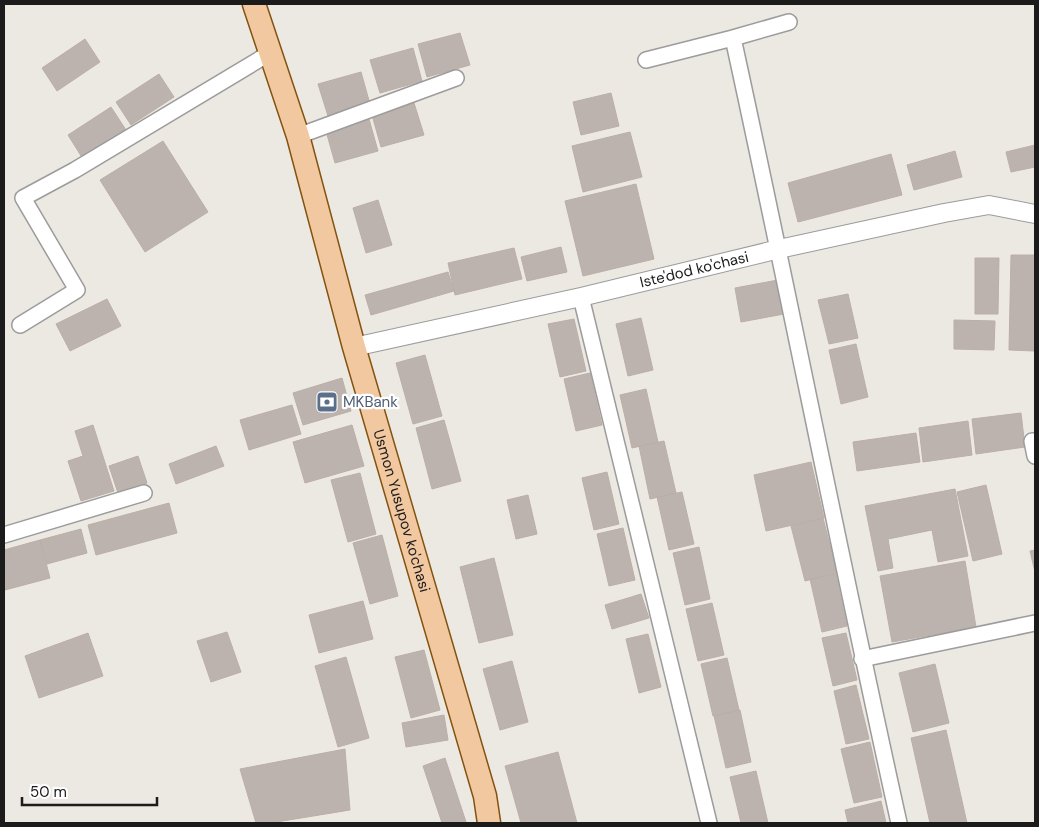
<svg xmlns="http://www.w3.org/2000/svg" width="1039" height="827" font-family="'DM Sans',sans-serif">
<rect width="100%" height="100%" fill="#ece8e2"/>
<path fill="#bcb3af" stroke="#bcaea6" d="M460,33L470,65L427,77L418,44Z
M85,39L100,62L57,91L42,68Z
M413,48L422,81L380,93L370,60Z
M361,72L370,104L328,116L318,84Z
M159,74L174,97L131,125L116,102Z
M611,93L619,126L581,135L573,102Z
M414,103L424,135L381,147L372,115Z
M111,107L126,130L83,159L68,135Z
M369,119L378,151L335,163L326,131Z
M630,132L642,177L583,192L572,146Z
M163,141L208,212L145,252L100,180Z
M1035,145V167L1011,172L1006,152Z
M955,151L962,177L914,190L907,165Z
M891,154L902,195L798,222L788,183Z
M636,184L654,259L583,276L565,201Z
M378,200L392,245L366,253L353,208Z
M561,247L567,272L527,281L521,257Z
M514,248L522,279L455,295L448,263Z
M1011,255H1035V351L1009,350Z
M975,258H999L998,314H975Z
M448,272L454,291L371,315L365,295Z
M778,280L784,314L741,322L735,288Z
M848,294L858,338L829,344L818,300Z
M107,299L121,326L70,351L56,324Z
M641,318L653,370L628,376L616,324Z
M574,319L586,371L560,377L548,324Z
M954,320L995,321L994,350L954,349Z
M856,344L868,397L841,404L829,350Z
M425,355L442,416L413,424L396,363Z
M590,373L602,425L576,431L564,379Z
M342,378L351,411L303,425L293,393Z
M646,389L658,442L632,448L620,395Z
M292,405L301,434L249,450L240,420Z
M1021,413L1025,447L976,454L972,419Z
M444,420L461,481L432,489L416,428Z
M968,421L972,455L923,462L919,428Z
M93,425L114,491L81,501L68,461L83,456L75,431Z
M352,425L364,466L305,483L293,442Z
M916,433L920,462L857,471L853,442Z
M664,441L676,493L650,499L639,446Z
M216,446L224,466L176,484L169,464Z
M138,456L147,483L118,493L109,466Z
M811,462L824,518L766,531L754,475Z
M607,472L619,524L594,530L582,478Z
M360,473L376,534L348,542L331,480Z
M986,485L1002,554L973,561L957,492Z
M955,489L968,556L938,562L932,530L888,539L893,568L878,571L865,506Z
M682,492L694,544L669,550L657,497Z
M528,495L537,534L516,539L507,500Z
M169,503L177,533L96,555L88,525Z
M823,518L837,573L805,581L791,526Z
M623,528L635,580L609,586L597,534Z
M81,529L87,553L47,564L40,540Z
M382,535L398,596L370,604L353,543Z
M40,540L50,578L5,590L4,583V550Z
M699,547L710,599L685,605L673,553Z
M1035,550V572L1030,551Z
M494,558L513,635L479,643L460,567Z
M965,561L976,627L892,642L880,576Z
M836,574L847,626L822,632L810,579Z
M641,594L649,618L612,629L605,605Z
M363,601L373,639L319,653L309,615Z
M712,603L724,655L698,661L686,609Z
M227,632L241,672L211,682L197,641Z
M88,633L103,676L39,698L25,656Z
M846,633L857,680L833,686L822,638Z
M648,634L661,687L639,693L626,639Z
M424,650L440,710L411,718L395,657Z
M346,657L369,738L338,747L315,666Z
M727,658L739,710L713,716L701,664Z
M512,661L528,722L500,730L483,669Z
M935,664L949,723L913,732L899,673Z
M856,685L869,739L846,744L834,691Z
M740,710L751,762L726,768L714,716Z
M444,715L448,740L406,747L402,723Z
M946,730L967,823H930L911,738Z
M870,742L882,797L854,803L841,749Z
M345,749L350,810L270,823H256L240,769Z
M558,752L577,823H521L505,766Z
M445,758L466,822L463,823H442L423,766Z
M756,771L768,823H741L730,777Z
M881,801L886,823H848L845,810Z"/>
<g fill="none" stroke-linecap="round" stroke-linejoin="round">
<g stroke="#9c9c9c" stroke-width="18">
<path id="minor" d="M733,38L789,22
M646,60L733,38C790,299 841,562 899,823
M298,136L456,78
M581,297L709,823
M20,325L77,290L23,198L75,170L270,53
M1035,441H1032L1035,456
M4,535L144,493
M862,659L1035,623"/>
</g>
<g stroke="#9c9c9c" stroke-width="20">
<g id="tertiary">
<path id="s1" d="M354,347L581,297L779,249L944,213L989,205L1035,214"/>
</g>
</g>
<g stroke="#84530f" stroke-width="25">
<g id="primary">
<path id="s2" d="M254,4L298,136L354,347L485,796L489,823"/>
</g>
</g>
<use href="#minor" stroke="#fff" stroke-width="15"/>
<use href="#tertiary" stroke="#fff" stroke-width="18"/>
<use href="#primary" stroke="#f2c8a1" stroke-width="22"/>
</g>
<defs>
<g id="bank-square" transform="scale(1.125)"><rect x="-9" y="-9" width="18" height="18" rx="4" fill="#5c6f8a" stroke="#fff"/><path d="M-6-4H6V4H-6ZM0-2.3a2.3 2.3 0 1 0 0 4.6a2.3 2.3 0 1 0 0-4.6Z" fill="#fff"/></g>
</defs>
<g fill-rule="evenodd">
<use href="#bank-square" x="327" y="402"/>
</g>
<g text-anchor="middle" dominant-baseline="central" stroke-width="4.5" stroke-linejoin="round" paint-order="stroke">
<g font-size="15" fill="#1b1b1b" stroke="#fff">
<text stroke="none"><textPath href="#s1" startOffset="349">Iste'dod ko'chasi</textPath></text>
<text stroke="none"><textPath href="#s2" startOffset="528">Usmon Yusupov ko'chasi</textPath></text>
</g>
<g font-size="15" fill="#4e5e75" stroke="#fff" text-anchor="start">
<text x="343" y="402">MKBank</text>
</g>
</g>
<rect width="1039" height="827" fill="none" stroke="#1b1b1b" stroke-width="10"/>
<path d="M22 797v8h135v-8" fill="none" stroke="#1b1b1b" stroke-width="2.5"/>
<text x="30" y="797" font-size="15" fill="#1b1b1b" stroke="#ffffff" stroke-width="4" paint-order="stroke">50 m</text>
</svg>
